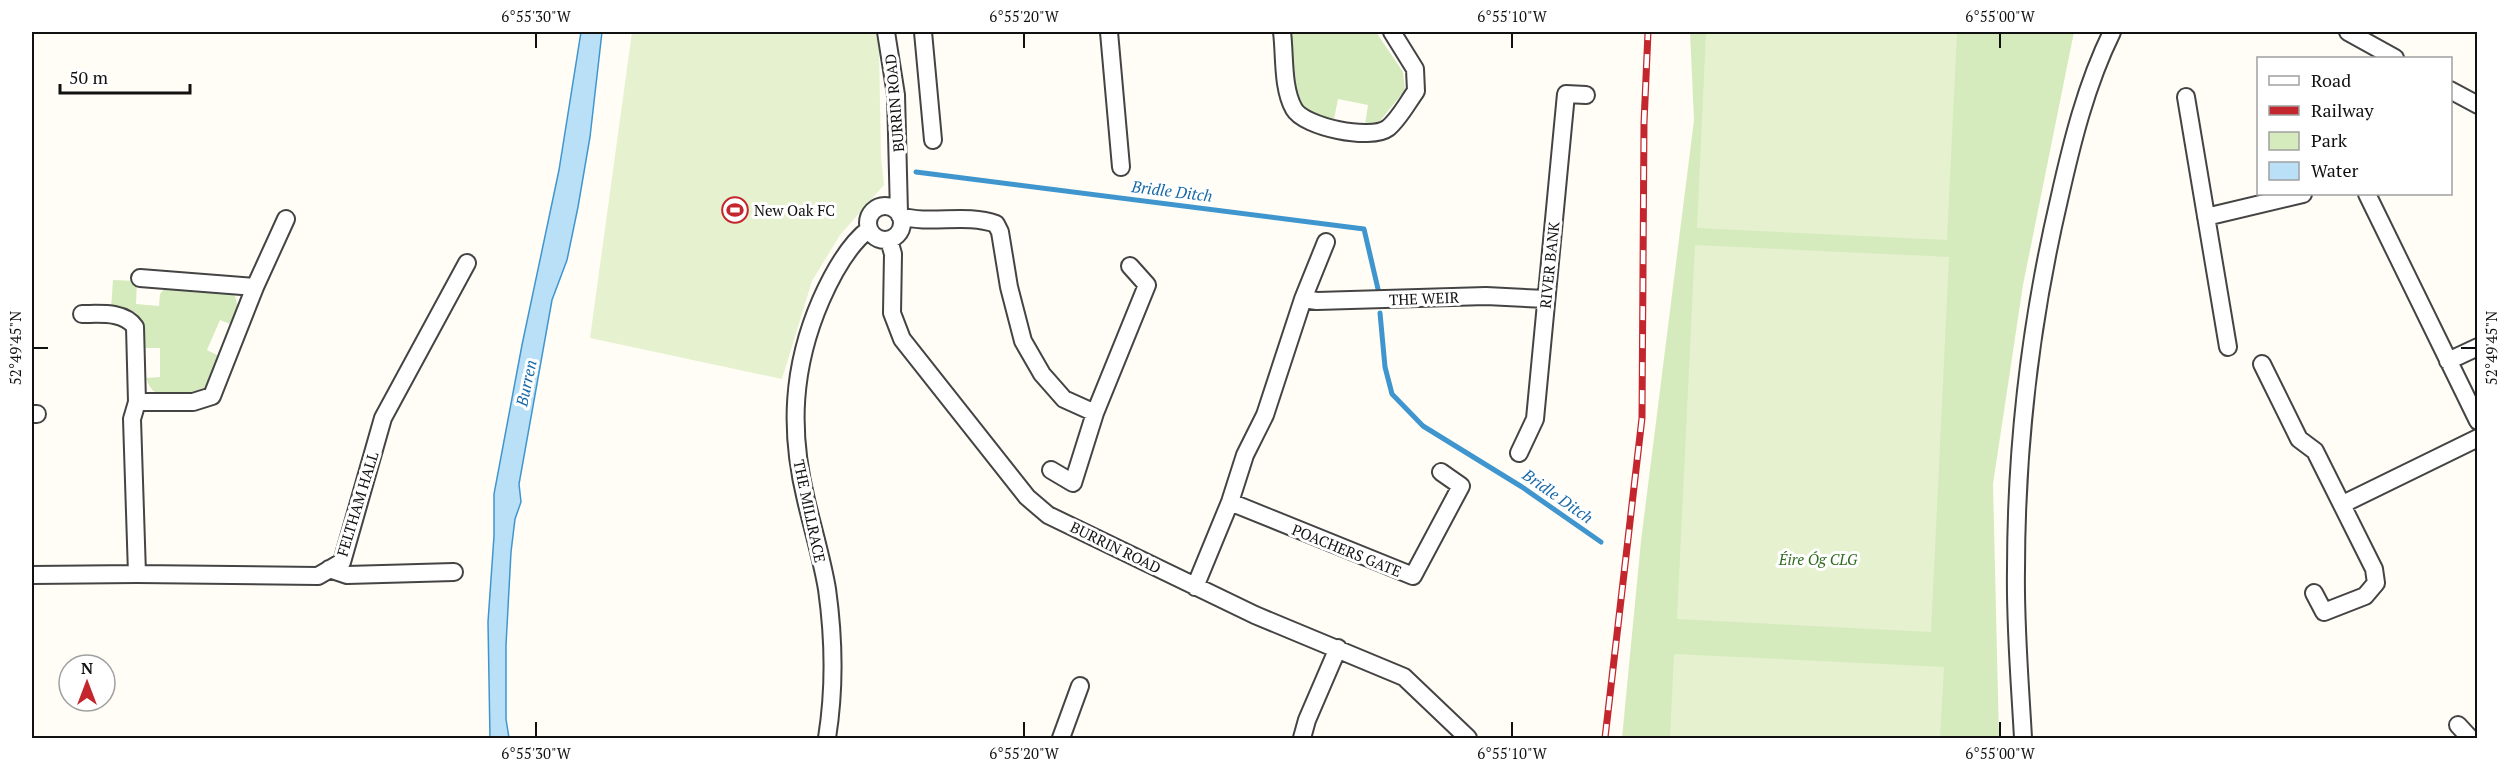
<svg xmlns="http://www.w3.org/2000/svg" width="2509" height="770" font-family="'PT Serif',serif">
<rect width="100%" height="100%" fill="#fffdf5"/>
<path fill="#d5ebbd" d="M1289,32H1376L1403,72L1405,90L1380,121L1365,125L1368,105L1338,99L1334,119L1301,111L1295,102Z
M1690,32H2074L2023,285L1993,484L1999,738H1622L1641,541L1694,120Z
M113,280L137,281L136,304L159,306L160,294L164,289L227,291L235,296L239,311L233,325L220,320L207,350L219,356L205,387C194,393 170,397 157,393C151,391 148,383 146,378L160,377V348H145L144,324L134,313L111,309Z"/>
<path fill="#e6f2cf" d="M632,32H875L879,47L881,157L884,185L840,235L812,281L782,379L590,338Z
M1706,32H1957L1947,240L1697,228Z
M1695,245L1949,257L1931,632L1677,619Z
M1674,654L1944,667L1940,738H1670Z"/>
<path fill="#b9e0f7" stroke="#3f96cf" stroke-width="1.5" d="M581,32H602L590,137L578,207L567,260L552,300L519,484L521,502L515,519L511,552L506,645V719L509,738H490L488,622L494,536V494L522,345L559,170Z"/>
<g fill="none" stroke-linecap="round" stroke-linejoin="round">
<path stroke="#3f96cf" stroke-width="5" d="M916,172L1364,229L1378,289
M1380,313L1385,367L1392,394L1423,426L1522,487L1601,542"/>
<g stroke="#444" stroke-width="20">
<path id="street" d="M886,32L896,95L899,213
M923,32L933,140
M1109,32L1121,167
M1282,32C1285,55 1282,88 1294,109C1304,127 1371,141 1388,128C1399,119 1408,102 1416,91L1415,69L1392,32
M2348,32L2395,58
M2450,90L2478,105
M2186,97L2228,347
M2367,194L2478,421
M868 223a17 17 0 1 1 34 0a17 17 0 1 1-34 0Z
M900,216C931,225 965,213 996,224L1000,232L1009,287L1023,341L1042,374L1064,399L1095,413
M2206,217L2303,194
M889,240L893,254L892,313L902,339L1027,497L1048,515L1255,615L1404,677L1468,738
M255,287L286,219
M1303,299L1317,301L1486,296L1546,299
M82,314C100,314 124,311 135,327L137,402L132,419L137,574
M2448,361L2478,347
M2262,364L2299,439L2315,451L2374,569L2376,583L2365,596L2324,612L2314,593
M137,402H193L212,396L255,287L140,278
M32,414H37
M1519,453L1535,419L1566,94L1586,95
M1051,470L1073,483L1095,413L1147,285L1130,266
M1230,502L1413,576L1461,486L1441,472
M2343,504L2478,438
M329,569L347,575L454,572
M32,575L137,574L318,576L342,562L383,418L467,263
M1195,587L1230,502L1245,455L1265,415L1303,299L1326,242
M2458,725L2470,738
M827,738C835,688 834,639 827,589C822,559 813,530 806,500C789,430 792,367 821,300C832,275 847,246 869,229
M1061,738L1080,686
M1302,738L1307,720L1338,648
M2023,738C2020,683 2015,626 2016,570C2016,447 2031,320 2059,200C2072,142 2086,85 2112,32"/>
</g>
<use href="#street" stroke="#fff" stroke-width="16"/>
<g stroke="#c4262e" stroke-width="7">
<path id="rail" d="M1605,738L1642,418L1644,123L1648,32"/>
</g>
<use href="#rail" stroke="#fff" stroke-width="4.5" stroke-dasharray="14" stroke-linecap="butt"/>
</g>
<path fill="none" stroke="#111" stroke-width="2" d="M536,33V48M1024,33V48M1512,33V48M2000,33V48M33,348H48M2461,348H2476M536,722V737M1024,722V737M1512,722V737M2000,722V737"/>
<defs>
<g id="stadium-ring" transform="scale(1.35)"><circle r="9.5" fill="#fff" stroke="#c4262e" stroke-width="1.5"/><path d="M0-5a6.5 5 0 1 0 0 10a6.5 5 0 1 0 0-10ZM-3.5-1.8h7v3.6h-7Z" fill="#c4262e"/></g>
</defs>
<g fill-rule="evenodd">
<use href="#stadium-ring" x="735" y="210"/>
</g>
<g text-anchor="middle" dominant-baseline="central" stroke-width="6" stroke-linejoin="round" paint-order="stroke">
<g font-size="15" fill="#111" stroke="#fff">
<text transform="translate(894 103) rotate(-95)">BURRIN ROAD</text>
<text transform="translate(1549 265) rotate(-84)">RIVER BANK</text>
<text transform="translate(1424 298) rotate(-2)">THE WEIR</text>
<text transform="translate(357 504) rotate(-73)">FELTHAM HALL</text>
<text transform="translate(810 511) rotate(78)">THE MILLRACE</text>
<text transform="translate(1116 547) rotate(26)">BURRIN ROAD</text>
<text transform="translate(1347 550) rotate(22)">POACHERS GATE</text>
</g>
<g font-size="15" fill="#111" stroke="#fff" text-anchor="start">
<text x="754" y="210">New Oak FC</text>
</g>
<g font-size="15" font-style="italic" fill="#2f6b1f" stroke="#fff">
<text x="1818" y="559">Éire Óg CLG</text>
</g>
<g font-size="16" font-style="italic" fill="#1768a6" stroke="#fff">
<text transform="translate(1172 191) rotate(7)">Bridle Ditch</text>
<text transform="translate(526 383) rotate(-78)">Burren</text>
<text transform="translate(1558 496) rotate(35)">Bridle Ditch</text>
</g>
</g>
<rect width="2509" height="770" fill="none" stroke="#ffffff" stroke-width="66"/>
<rect x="2257" y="57" width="195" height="138" fill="#ffffff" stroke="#a0a0a0" stroke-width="1.5"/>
<rect x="2269" y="76" width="30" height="9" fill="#ffffff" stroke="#a0a0a0" stroke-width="1.5"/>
<text x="2311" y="87" font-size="18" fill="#111111">Road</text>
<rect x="2269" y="106" width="30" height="9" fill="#c4262e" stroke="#a0a0a0" stroke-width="1.5"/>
<text x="2311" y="117" font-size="18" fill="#111111">Railway</text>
<rect x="2269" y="132" width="30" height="18" fill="#d5ebbd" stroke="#a0a0a0" stroke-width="1.5"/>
<text x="2311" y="147" font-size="18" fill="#111111">Park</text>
<rect x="2269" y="162" width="30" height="18" fill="#b9e0f7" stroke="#a0a0a0" stroke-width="1.5"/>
<text x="2311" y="177" font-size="18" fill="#111111">Water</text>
<g transform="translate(87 683)"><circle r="28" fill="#ffffff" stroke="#a0a0a0" stroke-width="1.5"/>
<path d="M0-4.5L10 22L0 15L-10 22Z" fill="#c4262e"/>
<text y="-9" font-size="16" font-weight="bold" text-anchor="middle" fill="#111111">N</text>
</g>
<path d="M60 84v9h130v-9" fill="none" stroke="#111111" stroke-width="3"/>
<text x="69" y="84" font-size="18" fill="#111111" stroke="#ffffff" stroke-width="4.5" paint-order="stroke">50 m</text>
<rect x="33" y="33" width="2443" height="704" fill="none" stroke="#111" stroke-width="2"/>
<g font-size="15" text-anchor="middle" fill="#111">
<text x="536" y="22">6°55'30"W</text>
<text x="1024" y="22">6°55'20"W</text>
<text x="1512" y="22">6°55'10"W</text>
<text x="2000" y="22">6°55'00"W</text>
<text transform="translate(16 348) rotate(-90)" y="5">52°49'45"N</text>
<text transform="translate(2492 348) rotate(-90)" y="5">52°49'45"N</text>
<text x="536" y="759">6°55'30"W</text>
<text x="1024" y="759">6°55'20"W</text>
<text x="1512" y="759">6°55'10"W</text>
<text x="2000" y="759">6°55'00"W</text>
</g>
</svg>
